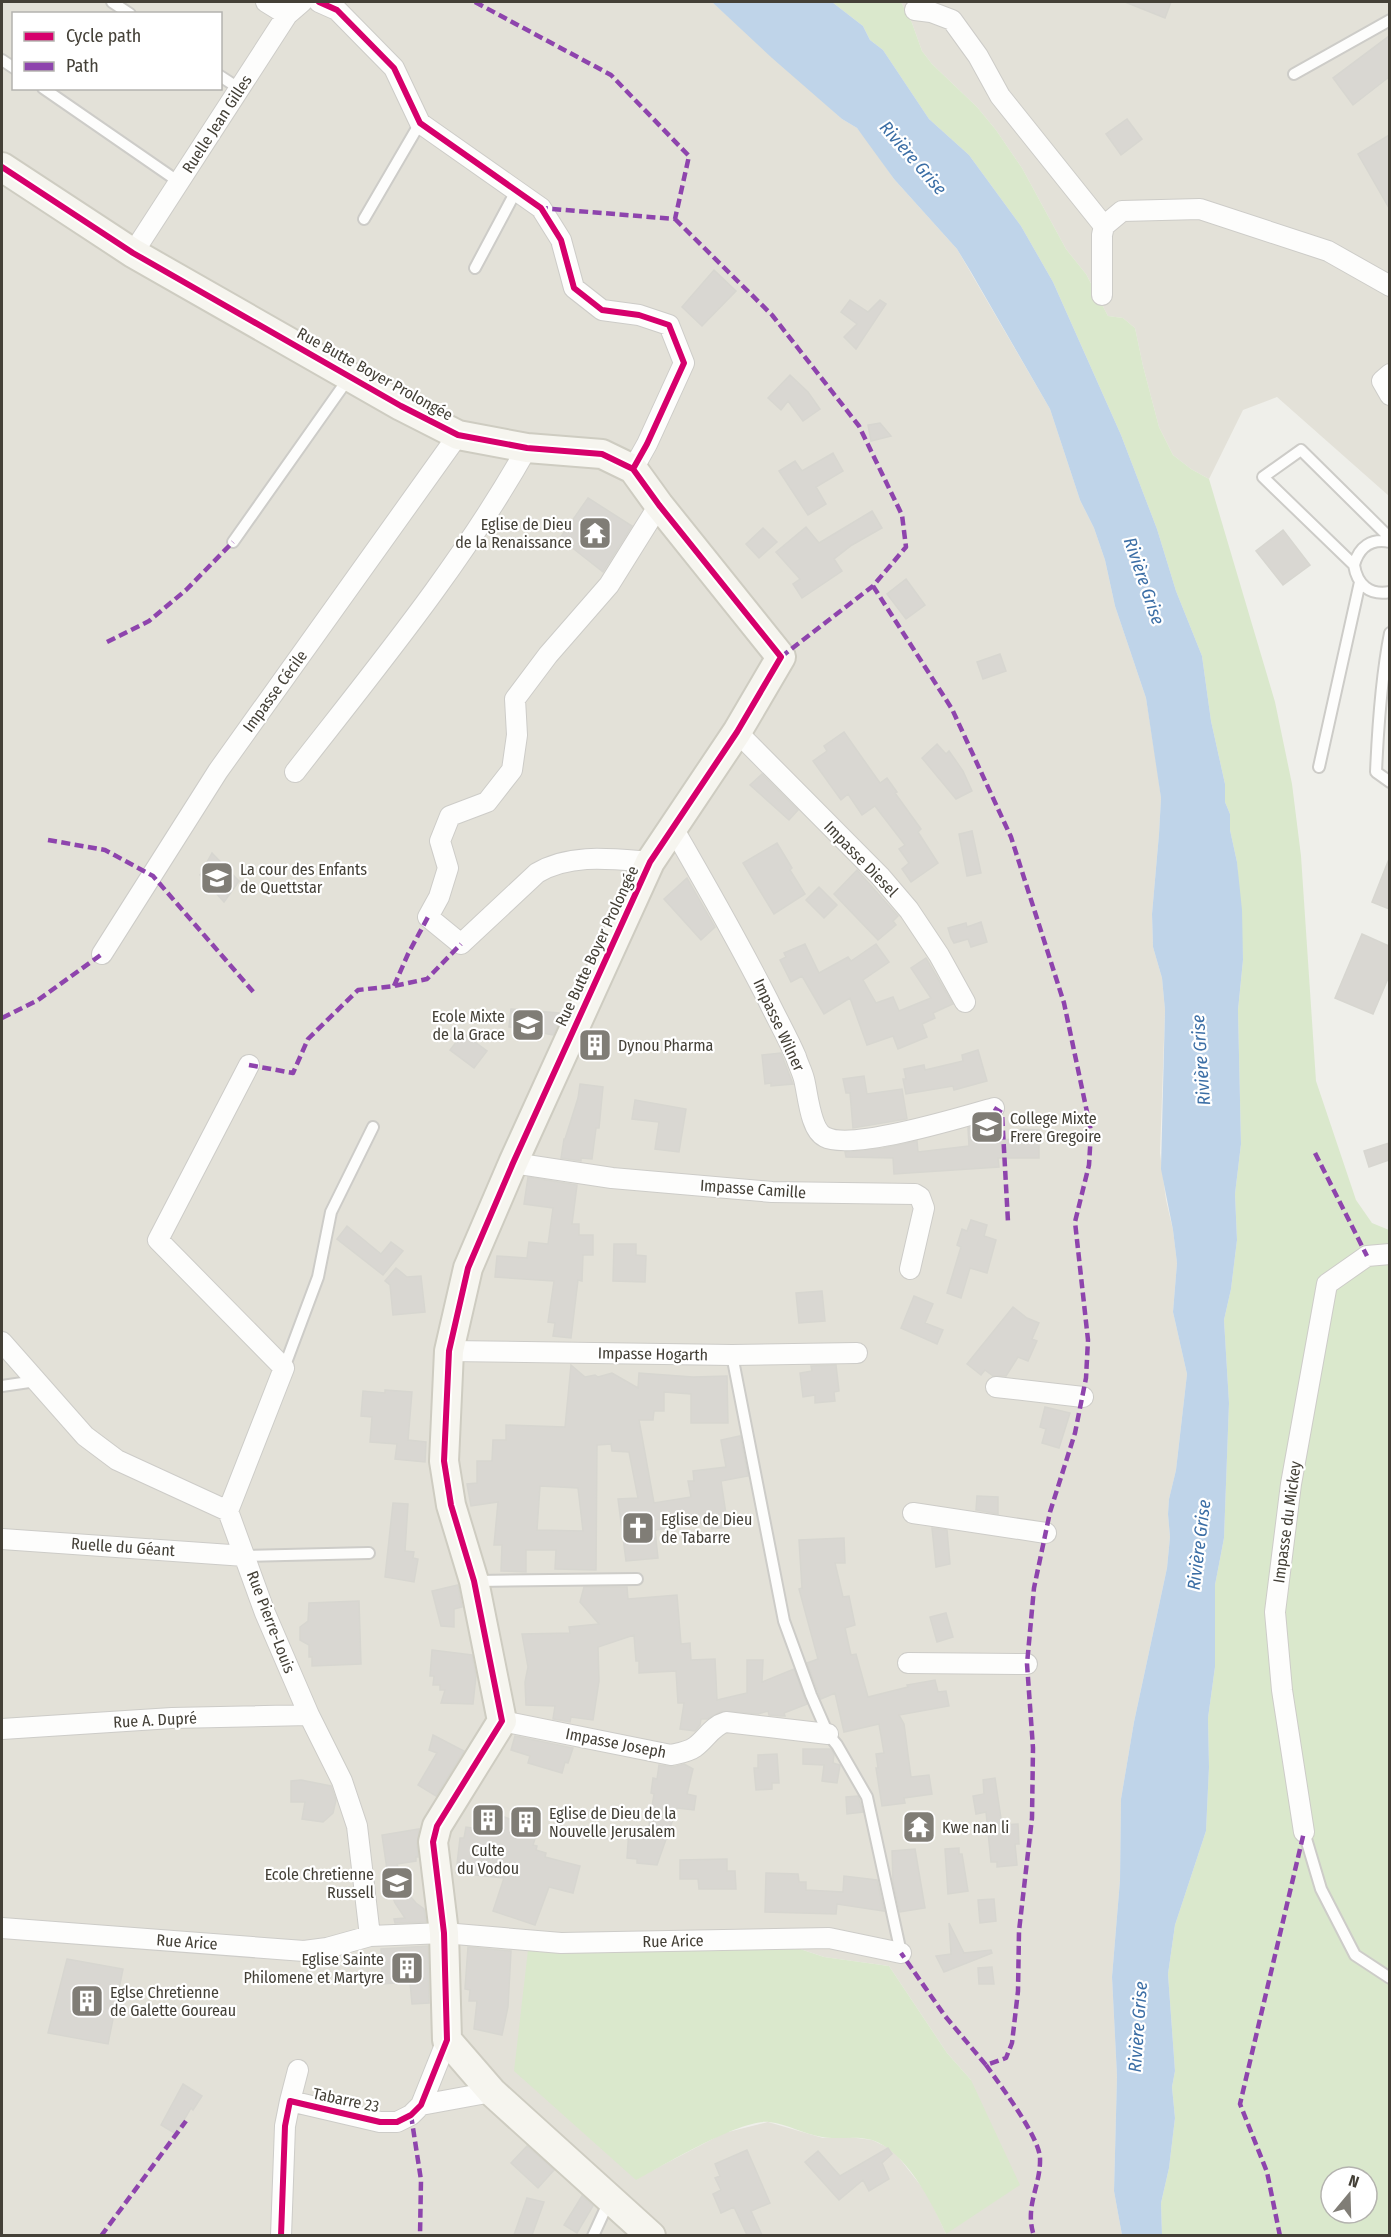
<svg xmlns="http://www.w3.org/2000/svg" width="1391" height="2237" font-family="'Fira Sans Condensed',sans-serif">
<rect width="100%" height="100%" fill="#efefea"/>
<path fill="#e3e1d8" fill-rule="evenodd" d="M2,2H712L819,98L842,119L857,128L867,140L894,179L957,249L1050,409L1080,500L1094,528L1105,560L1115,606L1146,698L1157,768L1161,798L1159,834L1152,914L1153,947L1162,978L1165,1010L1160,1153L1166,1200L1173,1230L1177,1263L1173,1312L1187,1374L1176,1470L1169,1499L1168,1514L1170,1537L1167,1568L1134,1722L1121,1799L1120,1880L1112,1977L1117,2076L1114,2191L1122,2235L2,2236ZM14,14H220V88H14ZM794,1947L824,1957L889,1966L947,2053L971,2080L946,2234L928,2195L893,2150L872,2140L849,2137L823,2138L768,2122L724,2133L636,2179Z
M901,2H1389V496L1277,397L1243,410L1209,479L1191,469L1173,455L1159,427L1143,366L1135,328L1123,318L1108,316L1086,274L1066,249L1022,168L996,130L977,107L932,64L922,51L912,23Z"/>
<path fill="#dae8cc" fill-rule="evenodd" d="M832,2H901L912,23L922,51L932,64L977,107L996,130L1022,168L1066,249L1086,274L1108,316L1123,318L1135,328L1143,366L1159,427L1173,455L1191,469L1209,479L1275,702L1292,784L1301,856L1316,1081L1356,1200L1372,1223L1389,1230V2235H1162L1161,2203L1169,2168L1175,2118L1172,2087L1175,2071L1168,1974L1175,1925L1206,1831L1209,1767L1208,1718L1215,1667V1585L1224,1538L1229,1403L1224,1320L1231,1289L1237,1240L1235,1194L1241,1144L1238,1010L1243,960L1237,862L1230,830V814L1225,802V784L1211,721L1202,656L1176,591L1157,529L1121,435L1053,282L1021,226L969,155L929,119L883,50L870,40L863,26ZM1331,2177H1367V2213H1331Z
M794,1947L824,1957L889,1966L947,2053L971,2080L1020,2185L946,2234C932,2203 906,2151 872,2140C855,2135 838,2140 822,2137C804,2134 787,2124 769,2122C740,2119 664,2165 636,2180L514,2071L528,1950Z"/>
<path fill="#bfd4e9" d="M712,2H832L863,26L870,40L883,50L929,119L969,155L1021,226L1053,282L1121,435L1157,529L1176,591L1202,656L1211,721L1225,784V802L1230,814V830L1237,862L1242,910L1243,960L1238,1010L1241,1144L1235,1194L1237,1240L1231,1289L1224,1320L1229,1403L1224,1538L1215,1585V1667L1208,1718L1209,1767L1206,1831L1175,1925L1168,1974L1175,2071L1172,2087L1175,2118L1169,2168L1161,2203L1162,2235H1122L1114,2191L1117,2076L1112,1977L1120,1880L1121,1799L1134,1722L1167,1568L1170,1537L1168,1514L1169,1499L1176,1470L1187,1374L1173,1312L1177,1263L1173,1230L1161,1169L1165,1010L1162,978L1153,947L1152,914L1159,834L1161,798L1146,698L1115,606L1105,560L1094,528L1080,500L1050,409L971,272L957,249L894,179L857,128L842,119L772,58Z"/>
<path fill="#d9d7d2" stroke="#d7d6d0" stroke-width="1.5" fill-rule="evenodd" d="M1125,2H1171L1165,18Z
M1389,36V77L1353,105L1333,78Z
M1127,119L1142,139L1121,155L1106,134Z
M1389,135V208L1358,154Z
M714,270L736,291L702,326L682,307Z
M850,300L868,312L880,300L886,304L856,349L844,337L857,324L841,312Z
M790,375L808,392L820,409L803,421L788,401L781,410L768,398Z
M880,423L891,436L871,441L868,425Z
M833,453L843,471L816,487L826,504L808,515L779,471L795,461L802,471Z
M588,498L632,526L603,572L560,538Z
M872,511L882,528L852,545L834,559L842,571L802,598L793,584L800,579L776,552L806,527L819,543Z
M763,528L777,542L759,558L746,544Z
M1283,530L1310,565L1283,585L1256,551Z
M906,579L925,605L906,619L887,594Z
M1000,654L1006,671L983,679L977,662Z
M844,732L880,783L887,778L897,792L895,793L921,829L918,832L938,863L911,882L902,869L909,863L899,849L905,845L875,806L862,815L848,794L841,800L813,761L827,751L824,746Z
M937,744L946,754L949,751L963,771L972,791L956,799L922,758Z
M762,774L798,810L789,820L750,785Z
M972,831L981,873L967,876L959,834Z
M777,843L792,868L790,870L805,894L774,914L743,863Z
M212,853L239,881L224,902L200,875Z
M1389,859V909L1372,902Z
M857,870L898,916L893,921L896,925L878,940L834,894Z
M687,878L715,927L701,940L664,899Z
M819,887L837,905L824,918L806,900Z
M981,922L987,942L971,947L968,939L954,943L951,938L948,928L966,923L967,927Z
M1362,934L1389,946V976L1373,1014L1335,998Z
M805,944L819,973L848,957L851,961L876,944L889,962L863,980L876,1003L893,997L899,1011L931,998L911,968L926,958L953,1004L933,1013L935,1018L922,1024L927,1037L898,1049L893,1036L867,1045L850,998L824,1014L802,976L791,982L780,960L786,957L784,953Z
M511,1009L559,1013L558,1025L553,1035L509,1027Z
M463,1033L487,1051L474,1068L450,1050Z
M590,1035L606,1042L601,1054L585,1049Z
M978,1050L987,1081L954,1090L953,1086L906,1094L903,1079H906L904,1069L924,1065L925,1070L963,1061L962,1055Z
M781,1053L793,1084L771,1086V1083L765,1084L762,1055Z
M864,1076L867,1094L902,1089L907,1119L853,1128L850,1093H846L843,1079Z
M580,1084L603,1087L599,1128H596L592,1159L581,1158V1161L561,1158L564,1139H565L578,1098Z
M635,1100L686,1109L679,1152L655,1149L659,1122L632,1119Z
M986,1125L987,1142L1021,1138V1129L1039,1130V1158H998L999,1167L894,1174L893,1158L846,1157L845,1152L883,1148L917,1141L918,1152L969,1146L968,1128Z
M1389,1143V1160L1369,1167L1364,1151Z
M528,1177L577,1185L572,1224H579V1235H593V1255H583L582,1281L578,1280L571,1338L553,1336L555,1323L548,1322L554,1281L495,1277L497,1256L527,1258L529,1242L548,1244L553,1208L524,1204Z
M971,1220L987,1225L984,1236L996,1240L987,1273L970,1268L961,1298L947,1293L961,1247L957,1245L962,1229L967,1231Z
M347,1226L381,1254L391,1242L403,1251L383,1275L337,1239Z
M614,1244H636V1255L646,1256L645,1282L613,1281Z
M396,1268L407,1277L421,1276L425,1312L393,1315L390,1285L385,1281Z
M822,1291L825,1321L799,1323L796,1293Z
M914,1296L933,1304L925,1323L943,1330L937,1344L901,1328Z
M1013,1307L1027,1318L1039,1323L1032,1339L1037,1341L1028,1361L1018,1357L1006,1376H993L985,1370L981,1375L967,1364Z
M571,1365L585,1377L595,1375L598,1377L612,1373L638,1388L639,1373L693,1377L727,1376L728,1423H691V1394L664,1392V1411H654L653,1420H639L654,1503L691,1497L688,1481H694L693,1471L726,1467L721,1440L740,1436L748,1476L721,1481L728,1527L712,1529L711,1522L655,1530L658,1558L626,1561L618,1499L638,1498L629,1452L612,1451L611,1444L597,1445L596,1570L555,1569L556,1550H526V1572L501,1571L502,1545H494L498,1502L471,1506L467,1484L477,1483V1461H492L493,1440H506V1425L565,1427ZM540,1486L578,1488L583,1531L537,1530Z
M836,1365L839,1391L834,1392L835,1401L815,1403V1395L803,1397L800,1373L812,1371L811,1366Z
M385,1390L412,1392L408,1440L426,1442L425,1462L395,1459L397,1444L370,1442L372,1417L361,1416L363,1391L385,1393Z
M1045,1407L1070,1413L1059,1448L1042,1443L1046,1429L1040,1427Z
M977,1496L998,1497V1514L976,1510Z
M393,1503L408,1504L405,1551L414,1552L413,1558L418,1559L414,1582L385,1577Z
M932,1528L947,1530L950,1564L936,1567Z
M844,1538L845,1563H835L843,1597L849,1596L855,1625L845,1628L851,1655L856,1654L868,1697L908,1687L907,1685L935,1680L938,1692L946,1691L949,1706L899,1715L904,1724L911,1777L929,1775L932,1794L904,1798L905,1803L882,1806L876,1768H878L876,1754L884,1753L879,1724L844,1732L835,1693L821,1699L807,1663L818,1659L799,1589L802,1588L799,1540Z
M458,1585L462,1607L454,1609V1627L441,1626L432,1591Z
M584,1587H627L628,1599L677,1595L681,1644L690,1643L691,1660L715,1659L717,1700L747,1693V1660H763L762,1682L794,1669L807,1704L784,1713L785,1716H781L769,1715L768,1711L758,1714L722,1711L707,1719H701L700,1725L695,1731L680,1729L684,1703H678L676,1671L639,1673V1661H636L634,1635L598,1647L599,1681L593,1720L571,1717L570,1722L553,1719L555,1706L526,1705L525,1682L528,1667L522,1634L570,1633L569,1627L599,1624L580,1602Z
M359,1601L361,1664L312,1666V1657H309V1645L300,1640V1627L308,1621L309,1603Z
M946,1613L953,1637L937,1642L930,1617Z
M432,1650L472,1655L476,1676L473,1704L441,1703L445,1690H440V1685H433L434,1676H430Z
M433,1735L464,1751L436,1796L418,1785L437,1753L429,1750Z
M515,1736L573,1748L568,1763L565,1762L562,1773L528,1763L530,1756L511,1750Z
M803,1749H831L834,1755L833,1763L840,1765L837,1783L822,1781L824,1765L803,1764Z
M777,1754L779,1783H772V1789L756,1790L754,1768H758V1755Z
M684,1764L693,1769L687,1794L696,1796L694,1810L677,1808L657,1865L637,1863V1859L627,1858L629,1829L648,1831L654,1794L651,1793L653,1778L657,1779L659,1765L673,1767Z
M995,1778L1002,1825L1018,1824L1019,1844H1015L1017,1865L997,1867V1862H991L986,1812L976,1814L973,1796L984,1794L983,1780Z
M301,1780L331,1786L336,1800L333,1813L323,1822L302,1819L305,1802H291V1781Z
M858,1796L863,1812L847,1814L846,1797Z
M486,1810L515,1821L517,1815L540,1823L533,1845L537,1846L536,1850L546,1853L545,1857L580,1866L573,1893L549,1887L535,1925L493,1911L504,1878L456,1873L460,1838H464L466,1827L479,1829Z
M419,1829L417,1844L418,1857H416V1861L397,1864L406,1891L416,1903L424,1909L426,1922L395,1923L394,1919L405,1918L395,1903L390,1890L382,1835Z
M959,1848V1854H962L968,1891L948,1894L945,1849Z
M915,1849L925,1908L900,1912L893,1881L892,1851Z
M727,1859V1871H735L736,1889H699L698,1879H680V1860Z
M766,1873L798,1874L799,1882H806V1890L843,1892L844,1876L877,1880L884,1911L837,1904L836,1914L765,1912Z
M994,1899L996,1921L980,1923L978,1900Z
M949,1923L964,1953L991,1950L992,1953L944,1972L936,1956L951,1954Z
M428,1946L429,2003L412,2004L410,1982L366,1985L382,1971L381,1949Z
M468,1947L511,1951L508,2007L502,2035L474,2029L477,2001H469L470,1990L465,1989Z
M67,1959L123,1969L108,2044L48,2033Z
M992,1967L994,1984H979L978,1968Z
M183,2084L202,2096L193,2110L191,2108L176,2134L161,2125Z
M527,2146L554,2170L538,2188L511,2163Z
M888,2148L892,2154L882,2163L889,2179L869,2191L863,2180L839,2200L805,2162L818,2151L840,2176Z
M747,2150L770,2203L751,2211L762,2235H747L734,2207L721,2213L713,2194L721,2190L715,2178L720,2176L715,2164Z
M582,2196L593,2206L577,2233L564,2225Z
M527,2198L544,2202L532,2235H514Z"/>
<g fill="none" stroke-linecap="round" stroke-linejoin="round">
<g stroke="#cdccc8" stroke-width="14">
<path id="lane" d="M112,2L130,14
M2,60L14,68
M1294,74L1390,20
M220,76L240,89
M43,88L179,182
M364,219L420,123
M475,268L516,191
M233,542L348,379
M1390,542C1371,538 1359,547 1354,565C1357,584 1369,596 1390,592
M1354,565L1263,477L1301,450L1390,538
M1390,633C1381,679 1378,725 1376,772L1390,782
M1319,767L1360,582
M732,1355L784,1621L811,1695L828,1734L837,1745L867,1797L901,1953
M284,1368L318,1277L331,1212L373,1127
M2,1386L36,1381
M245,1556L369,1553
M477,1581L637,1579
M1304,1832L1321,1889L1355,1955L1390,1978
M593,2236L609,2201"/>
</g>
<g stroke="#cdccc8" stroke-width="22">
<path id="street" d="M319,2L337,10L394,68L420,123L541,208L561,240L574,288L602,310L639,315L669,325L684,363L647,444L633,469
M915,10L931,12L952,20L978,56L1000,96L1104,226
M287,15L302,2
M133,253L287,15L266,2
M1102,295V235L1104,226L1122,211L1200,209L1328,251L1390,286
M1390,374L1382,381L1390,395
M737,732L880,876L909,910L939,955L965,1002
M295,772C376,668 462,564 527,448
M673,828C706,885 738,941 768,1000C777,1019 788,1038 796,1057C798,1064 802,1071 804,1079C808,1094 810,1130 825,1137C851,1151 963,1117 994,1108
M650,862C612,859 571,853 537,873L461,944L428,917L439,897L448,868L440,841L450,816L487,802L512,770L517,735L515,699L548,655L609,585L659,505
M102,954L218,771L458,435
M513,1163L612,1178L772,1192L915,1194L920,1197L924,1208L910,1269
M2,1342L85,1436L117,1460L228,1511L265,1613L309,1715L342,1781L357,1826L370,1936L444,1933L561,1943L829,1938L901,1953
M449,1351L732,1355L857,1353
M996,1387L1083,1397
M228,1511L284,1368L158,1240L249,1065
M913,1513L1046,1533
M2,1539L245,1556
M908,1663L1027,1664
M502,1721L671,1755C680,1753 688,1752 695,1747C707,1738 712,1726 726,1722L828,1734
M2,1729L172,1718L309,1715
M1304,1832L1282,1690L1275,1612L1291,1484L1327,1284L1367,1256L1390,1254
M2,1928L304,1951L327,1948L370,1936
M290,2101L298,2070
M421,2105L492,2092
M281,2236L285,2126L290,2101L380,2122H397L411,2115L421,2105L447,2040"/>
</g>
<g stroke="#ceccc1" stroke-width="32">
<path id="secondary" d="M2,167L133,253L401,406L458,435L527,448L602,454L633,469L659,505L781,657L737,732L650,862L513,1163L468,1268L449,1351L444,1461L451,1505L474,1581L502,1721L437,1826L433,1842L444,1933L447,2040L492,2092L651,2236"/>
</g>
<use href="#lane" stroke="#fdfdfc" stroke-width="10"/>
<use href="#street" stroke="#fdfdfc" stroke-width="20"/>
<use href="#secondary" stroke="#f6f5ef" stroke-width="28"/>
<path stroke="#8e44ad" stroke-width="4.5" stroke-dasharray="9 4.5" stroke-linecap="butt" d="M475,2L611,75L689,156L675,219L541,208
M675,219L772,315L859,426L902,515L906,547L873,586L781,657
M873,586L952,709L1011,837L1064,1003L1091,1131L1089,1165L1075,1222L1088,1340L1086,1378L1075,1433L1050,1512L1034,1588L1027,1664L1033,1748L1032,1818L1019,1931L1018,1991L1012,2043L1006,2058L986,2065L945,2016L901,1953
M107,642L149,621L186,590L233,542
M48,840L105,850L153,876L256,995
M394,986L408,954L428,917
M2,1018L38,1000L102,954
M249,1065L293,1073L308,1039L358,990L394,986L427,979L461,944
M994,1108L1002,1113L1008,1222
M1315,1153L1367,1256
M986,2065C1000,2085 1039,2136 1040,2158C1041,2186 1024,2206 1034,2236
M411,2115L421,2180L420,2236
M101,2236L186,2121
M1280,2236L1267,2172L1240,2104L1304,1832"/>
<g stroke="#fff" stroke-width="10">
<path id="cycleway" d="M319,2L337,10L394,68L420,123L541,208L561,240L574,288L602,310L639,315L669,325L684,363L647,444L633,469
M2,167L133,253L401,406L458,435L527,448L602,454L633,469L659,505L781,657L737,732L650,862L513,1163L468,1268L449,1351L444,1461L451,1505L474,1581L502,1721L437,1826L433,1842L444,1933L447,2040L421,2105L411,2115L397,2122H380L290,2101L285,2126L281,2236"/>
</g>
<use href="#cycleway" stroke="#d6006c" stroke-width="6"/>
</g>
<defs>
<g id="temple-square" transform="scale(1.725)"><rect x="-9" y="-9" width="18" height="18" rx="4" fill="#807d76" stroke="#fff"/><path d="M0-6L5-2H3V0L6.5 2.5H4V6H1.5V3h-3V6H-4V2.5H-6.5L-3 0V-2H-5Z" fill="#fff"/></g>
<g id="school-square" transform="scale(1.725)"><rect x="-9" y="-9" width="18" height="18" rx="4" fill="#807d76" stroke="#fff"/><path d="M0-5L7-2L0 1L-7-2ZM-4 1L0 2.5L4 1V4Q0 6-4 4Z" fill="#fff"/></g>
<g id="building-square" transform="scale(1.725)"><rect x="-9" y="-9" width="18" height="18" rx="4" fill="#807d76" stroke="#fff"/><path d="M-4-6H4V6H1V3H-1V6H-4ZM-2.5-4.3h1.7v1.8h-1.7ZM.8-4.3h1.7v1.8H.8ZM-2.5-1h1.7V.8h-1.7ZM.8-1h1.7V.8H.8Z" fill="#fff"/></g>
<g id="church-square" transform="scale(1.725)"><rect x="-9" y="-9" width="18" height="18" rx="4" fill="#807d76" stroke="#fff"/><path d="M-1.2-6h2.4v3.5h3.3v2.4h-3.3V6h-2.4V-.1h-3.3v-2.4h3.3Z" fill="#fff"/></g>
</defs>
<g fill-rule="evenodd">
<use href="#temple-square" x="595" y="533"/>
<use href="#school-square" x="217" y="878"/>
<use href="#school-square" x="528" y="1025"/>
<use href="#building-square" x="595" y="1045"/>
<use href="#school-square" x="987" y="1127"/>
<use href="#church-square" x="638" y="1528"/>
<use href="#building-square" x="488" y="1820"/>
<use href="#building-square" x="526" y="1822"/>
<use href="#temple-square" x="919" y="1827"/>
<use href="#school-square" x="397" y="1883"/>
<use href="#building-square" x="407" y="1968"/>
<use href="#building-square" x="87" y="2001"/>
</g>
<g text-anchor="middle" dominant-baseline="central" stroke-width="4.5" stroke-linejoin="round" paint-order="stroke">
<g font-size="16" fill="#444037" stroke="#fff">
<text transform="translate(217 124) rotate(-57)">Ruelle Jean Gilles</text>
<text transform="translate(375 374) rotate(29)">Rue Butte Boyer Prolongée</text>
<text transform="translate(275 691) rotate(-54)">Impasse Cécile</text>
<text transform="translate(861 859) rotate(46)">Impasse Diesel</text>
<text transform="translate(597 946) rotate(-65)">Rue Butte Boyer Prolongée</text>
<text transform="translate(779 1025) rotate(65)">Impasse Wilner</text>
<text transform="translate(753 1189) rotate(4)">Impasse Camille</text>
<text transform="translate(653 1354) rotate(1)">Impasse Hogarth</text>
<text transform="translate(1287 1522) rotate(-82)">Impasse du Mickey</text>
<text transform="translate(123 1547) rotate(4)">Ruelle du Géant</text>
<text transform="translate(271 1622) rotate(69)">Rue Pierre-Louis</text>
<text transform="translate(155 1720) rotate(-3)">Rue A. Dupré</text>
<text transform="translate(616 1743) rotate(11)">Impasse Joseph</text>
<text transform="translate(673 1941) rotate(-1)">Rue Arice</text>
<text transform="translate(187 1942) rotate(4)">Rue Arice</text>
<text transform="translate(346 2100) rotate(12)">Tabarre 23</text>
</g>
<g font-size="16" fill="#444037" stroke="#fff" text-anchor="start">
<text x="572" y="524" text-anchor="end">Eglise de Dieu<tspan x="572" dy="18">de la Renaissance</tspan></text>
<text x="240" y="869">La cour des Enfants<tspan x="240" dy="18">de Quettstar</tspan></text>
<text x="505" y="1016" text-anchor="end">Ecole Mixte<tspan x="505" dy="18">de la Grace</tspan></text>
<text x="618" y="1045">Dynou Pharma</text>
<text x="1010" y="1118">College Mixte<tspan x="1010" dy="18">Frere Gregoire</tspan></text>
<text x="661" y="1519">Eglise de Dieu<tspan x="661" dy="18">de Tabarre</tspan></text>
<text x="549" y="1813">Eglise de Dieu de la<tspan x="549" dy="18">Nouvelle Jerusalem</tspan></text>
<text x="942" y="1827">Kwe nan li</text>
<text x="488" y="1850" text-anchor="middle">Culte<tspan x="488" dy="18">du Vodou</tspan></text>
<text x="374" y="1874" text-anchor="end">Ecole Chretienne<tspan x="374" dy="18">Russell</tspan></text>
<text x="384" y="1959" text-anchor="end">Eglise Sainte<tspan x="384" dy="18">Philomene et Martyre</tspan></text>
<text x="110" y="1992">Eglse Chretienne<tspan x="110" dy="18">de Galette Goureau</tspan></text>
</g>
<g font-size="18" font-style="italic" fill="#3b6ea5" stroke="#fff">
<text transform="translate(913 158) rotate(49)">Rivière Grise</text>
<text transform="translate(1144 581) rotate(71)">Rivière Grise</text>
<text transform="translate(1201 1060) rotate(-94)">Rivière Grise</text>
<text transform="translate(1199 1545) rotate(-83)">Rivière Grise</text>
<text transform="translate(1138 2027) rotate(-86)">Rivière Grise</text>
</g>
</g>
<rect width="1391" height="2237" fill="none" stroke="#444037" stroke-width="6"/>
<rect x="12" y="12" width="210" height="78" fill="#ffffff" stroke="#b4b3af" stroke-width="1.5"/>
<rect x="24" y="32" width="30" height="9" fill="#d6006c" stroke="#b4b3af" stroke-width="1.5"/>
<text x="66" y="42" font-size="18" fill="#444037">Cycle path</text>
<rect x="24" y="62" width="30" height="9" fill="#8e44ad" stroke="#b4b3af" stroke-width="1.5"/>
<text x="66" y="72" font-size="18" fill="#444037">Path</text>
<g transform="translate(1349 2195) rotate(19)"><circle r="28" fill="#ffffff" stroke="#b4b3af" stroke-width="1.5"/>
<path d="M0-4.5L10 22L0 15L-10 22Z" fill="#807d76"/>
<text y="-9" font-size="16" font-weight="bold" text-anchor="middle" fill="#444037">N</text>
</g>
</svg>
